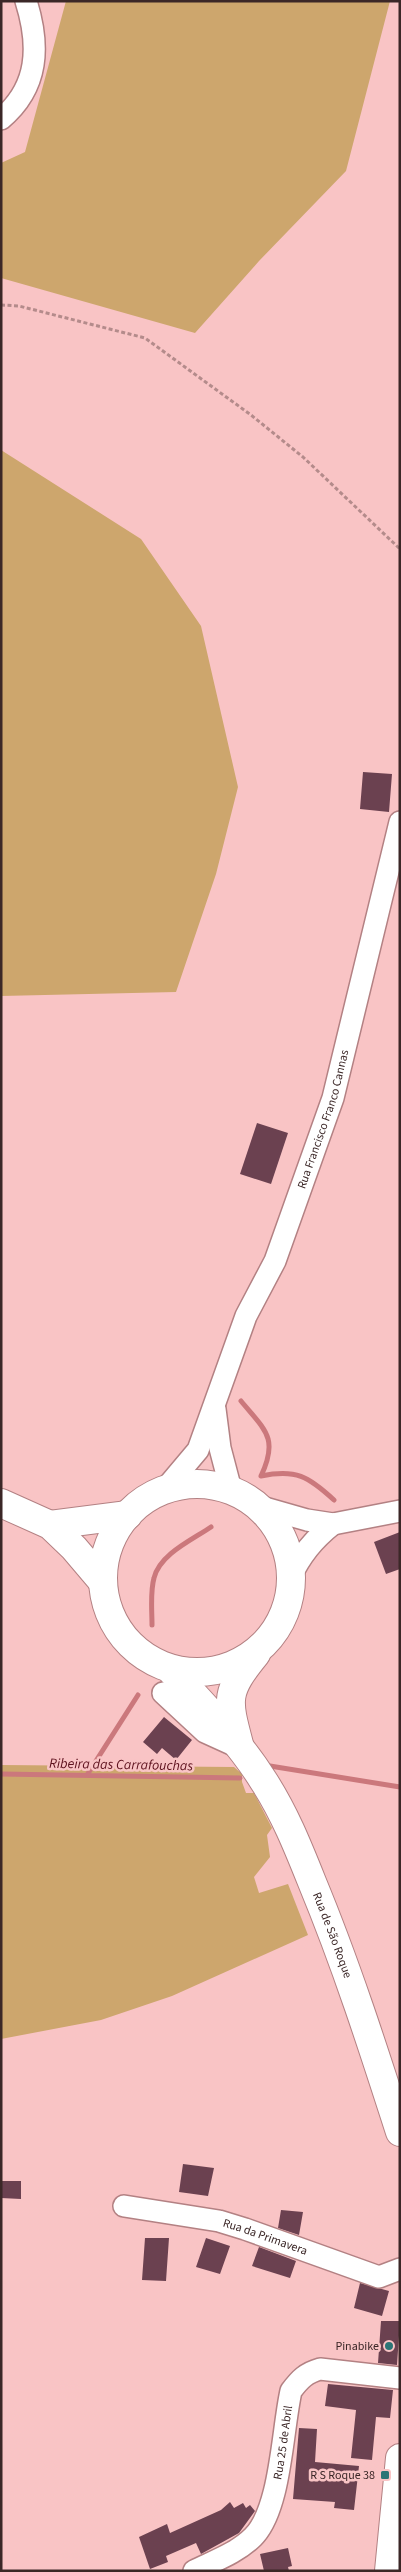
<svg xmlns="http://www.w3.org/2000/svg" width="401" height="2572" font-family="'Source Sans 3',sans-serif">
<rect width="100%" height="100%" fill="#f9c4c5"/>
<path fill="#cda66d" d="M66,1H390L346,171L259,261L195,333L1,278V163L25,152Z
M1,450L141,539L201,626L238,787L216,874L176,992L1,996Z
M1,1765L234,1767L242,1774V1782L246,1793H254L272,1828L267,1835L270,1857L254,1877L259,1893L288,1884L308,1935L172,1996L101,2020L1,2039Z"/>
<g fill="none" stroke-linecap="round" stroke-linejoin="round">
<path stroke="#cb787c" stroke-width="5" d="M241,1401C265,1430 279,1438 261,1476
M261,1476C296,1469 308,1476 334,1500
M152,1625C152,1610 150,1592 154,1578C160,1554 192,1540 211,1527
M270,1766L400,1787
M1,1774L240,1778
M87,1775L138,1695"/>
</g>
<path fill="#6b4150" d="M363,772L392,774L389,812L360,809Z
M257,1123L288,1133L271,1184L240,1174Z
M400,1532V1569L386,1574L374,1542Z
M164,1717L192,1740L176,1760L162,1748L157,1754L143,1742Z
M183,2164L214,2168L208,2196L179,2192Z
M1,2181H21V2199L1,2198Z
M281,2210L303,2212L299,2235L278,2228Z
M145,2238H169L166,2281L142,2280Z
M206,2238L230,2246L220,2274L196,2267Z
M259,2247L296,2261L290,2278L252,2266Z
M360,2283L389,2291L382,2316L354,2308Z
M381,2321H400L397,2365L378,2363Z
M328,2384L393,2390L390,2418L376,2417L372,2460L351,2458L356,2410L325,2406Z
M299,2428L317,2429L315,2462L359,2466L354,2510L334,2508L335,2502L293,2499Z
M230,2502L234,2508L243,2503L246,2508L250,2505L255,2511L239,2533L201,2554L196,2543L166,2556L168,2562L150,2569L139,2537L167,2524L170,2533L221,2510Z
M288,2548L292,2566L288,2567L289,2571H264L260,2554Z"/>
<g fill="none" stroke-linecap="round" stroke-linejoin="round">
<g stroke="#b38183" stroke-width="24">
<g id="minor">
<path d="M1,119C39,87 40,46 26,1"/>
<path d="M215,1409L220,1448L231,1490"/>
<path id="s1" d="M166,1488L198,1450L246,1316L275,1261L333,1098L400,822"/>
<path d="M258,1506L307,1520L333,1524L400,1511"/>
<path d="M290,1578C301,1555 313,1540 333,1524"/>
<path d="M163,1693L205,1732L238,1747"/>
<path id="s2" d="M124,2206L219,2221L245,2229L379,2277L400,2269"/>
<path id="s3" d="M194,2571C214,2561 237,2553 253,2537C281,2509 282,2431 291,2391C300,2379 306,2373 320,2369L400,2378"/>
</g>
</g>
<g stroke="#b38183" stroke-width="30">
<g id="major">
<circle cx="197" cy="1578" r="94"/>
<path d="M1,1503L50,1525L74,1548L102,1581"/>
<path d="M50,1525L128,1515"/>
<path id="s4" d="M171,1670C203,1705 238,1740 263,1780C284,1812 298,1847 312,1882C346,1964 373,2048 400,2132"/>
<path d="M239,1744C227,1699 225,1692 256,1654"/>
<path d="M389,2571L400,2458"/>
</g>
</g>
<path stroke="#b48b8b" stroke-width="3" stroke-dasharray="4 2.5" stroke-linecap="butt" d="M1,305L19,306L145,338L251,415L303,457L400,549"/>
<use href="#minor" stroke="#fff" stroke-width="21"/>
<use href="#major" stroke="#fff" stroke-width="28"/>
</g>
<g fill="#2b7576" stroke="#f9c4c5" stroke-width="2">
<circle cx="389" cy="2346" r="5"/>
<rect x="380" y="2470" width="10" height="10" rx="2.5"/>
</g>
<g text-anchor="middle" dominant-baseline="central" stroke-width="5" stroke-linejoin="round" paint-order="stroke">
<g font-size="12" fill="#3b2727" stroke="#f9c4c5">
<text stroke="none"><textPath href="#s1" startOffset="404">Rua Francisco Franco Cannas</textPath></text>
<text stroke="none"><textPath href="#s4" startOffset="314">Rua de São Roque</textPath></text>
<text stroke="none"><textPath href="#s2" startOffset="145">Rua da Primavera</textPath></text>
<text stroke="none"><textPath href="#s3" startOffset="169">Rua 25 de Abril</textPath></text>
</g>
<g font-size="12" fill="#3b2727" stroke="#f9c4c5" text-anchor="end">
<text x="379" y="2346">Pinabike</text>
<text x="375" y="2475">R S Roque 38</text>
</g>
<g font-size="14" font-style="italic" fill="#5e121e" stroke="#f9c4c5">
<text transform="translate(121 1765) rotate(1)">Ribeira das Carrafouchas</text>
</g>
</g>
<rect width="401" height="2572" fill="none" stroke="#3b2727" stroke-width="5"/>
</svg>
